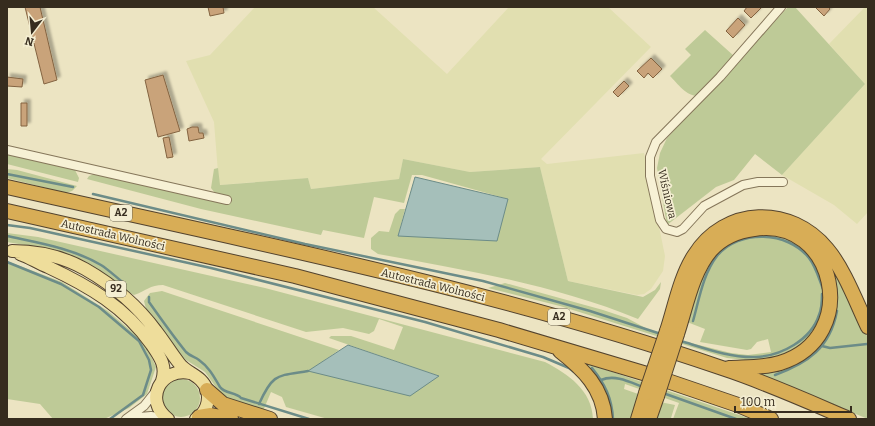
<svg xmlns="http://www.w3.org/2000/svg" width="875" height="426" font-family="Bitter,serif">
<defs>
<filter id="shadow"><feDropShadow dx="3.5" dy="-3.5" stdDeviation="1" flood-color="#0004"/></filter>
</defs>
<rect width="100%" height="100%" fill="#ece4c2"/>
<path fill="#e1dfb0" d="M255,7H373L447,74L509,7H608L651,47L541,159L547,164L644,153L665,256L663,271L651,289L644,294L637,295L568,281L540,167L470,172L403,159L399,179L311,189L308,178L219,185L214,122L186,61L210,55Z
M865,7H868V212L857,224L834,205L782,175L865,84L829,44Z"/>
<path fill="#beca97" d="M788,7H795L865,84L782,175L755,154L734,180L716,187L667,225L657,168L660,153L667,138Z
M705,30L734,56L698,96C686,96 678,84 670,76L691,55L685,49Z
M7,154L74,168L79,178L78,182L7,164Z
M403,159L470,172L540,167L568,281L643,297L655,290L661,282L660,289L638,319C555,285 466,270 378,254L371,249V238L379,231L389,232L395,214L400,209H405L398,236L508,199L422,175H412L404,203L374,197L364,238L323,230L321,235L201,209L87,179L89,176L97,173L229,198L215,193L211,188L214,169L218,168L220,185L308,178L311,189L399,179Z
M7,169L17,170L77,186L72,191L66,193L7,178Z
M7,233L38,237L265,288L545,362C568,374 592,390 593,419H328L286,407L282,397L271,392L263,411L223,397L205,372L183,358L154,318L146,309L144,301L150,293L162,291L339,350L309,371L439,376L329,338L331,336H351L394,350L403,327L379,319L374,331L369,334L343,328L306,332L163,285C150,285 146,291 134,295L48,249L7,242Z
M758,233L779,235L804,249L818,265L827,296L820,322L805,343L774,359L745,360L727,358L560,306L488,288L505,283L603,310L627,318L653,332L683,341L731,353L748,355L771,352L768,339L757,342L751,349L747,350L700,342L705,329L687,322C696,292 704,251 737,238C744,236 751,235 758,233Z
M818,248L833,265L868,338V419L748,370H767L827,329Z
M7,261L62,282L108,311L145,343L156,367L147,394L129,408L104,419H53L40,404L7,399Z
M580,361L751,419H654L660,402L675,405L671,418L673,419L679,403L625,384L624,389L641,395L633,419H610Z
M162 398a19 19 0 1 1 38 0a19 19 0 1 1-38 0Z"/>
<path fill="#a5bfba" stroke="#6c8c88" d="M415,177L508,199L497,241L398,236Z
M348,345L439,376L410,396L308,371Z"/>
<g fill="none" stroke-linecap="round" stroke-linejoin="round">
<path stroke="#6c8c88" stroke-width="2.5" d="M7,174L73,187
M93,194L305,244L483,281L590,311L661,334
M7,225L30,228L211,268L425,322L543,357L569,368L574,372
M7,236C39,243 72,248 101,265C109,270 117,278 125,284
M7,262L61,284L99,307L139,341L149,360L151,370L143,395L110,419
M149,297V302C161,319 173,336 186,352C190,356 195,357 199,360C210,368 214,377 220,387C225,394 236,392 241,398L309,419
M693,321C699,300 703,274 717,256C739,229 788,231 809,258C816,267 819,279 823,289
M681,341C704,348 730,358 756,357C781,356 811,340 819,315C822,308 822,301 822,294
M822,346L830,348L867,344
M592,368C605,384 612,398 613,419
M775,375C808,363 830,348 837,311
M601,380C615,374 630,382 643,387
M663,393L736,419
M259,404C273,373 277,376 308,371"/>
</g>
<path fill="#c9a37a" stroke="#836341" filter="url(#shadow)" d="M25,7H40L57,80L44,84Z
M208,7H223L224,13L210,16Z
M747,7H759L761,8L751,18L744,11Z
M815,7H828L830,9L824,16Z
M738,18L745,25L733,38L726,31Z
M651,58L662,69L653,78L648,73L644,78L637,71Z
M163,75L180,131L158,137L145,80Z
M7,77L23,79L22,87L7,86Z
M624,81L629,86L618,97L613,92Z
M21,103H27V126H21Z
M192,127H198L199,133H203L204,138L189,141L187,129Z
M169,137L173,157L167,158L163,138Z"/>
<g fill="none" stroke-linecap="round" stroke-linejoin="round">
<g stroke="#85765a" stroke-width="10">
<path id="street" d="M781,7L720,77L656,142L650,157V176L660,220L666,229L677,232L683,229L704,206L743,185L758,182H783
M7,150L227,200
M128,418L151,416L166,418
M126,419L144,406L156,391"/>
</g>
<g stroke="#53432e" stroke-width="14">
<path id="primary" d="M12,251C38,251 62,256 85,269C113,285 137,305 156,331C164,341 171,353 179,363C187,374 202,375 207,390C210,401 206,413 196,419
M20,254C29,257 38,263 48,267C89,286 125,307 152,345C160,357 167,366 162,381
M168,419C143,400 161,367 190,373"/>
</g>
<g stroke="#53432e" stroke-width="16">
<path id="highway" d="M7,187C247,241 489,288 722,368C765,382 807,401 849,419
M7,211L295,276L499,330L650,375L738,405L771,419
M667,331C675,307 680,278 694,256C725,206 791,205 827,249C844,269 857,304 868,327
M677,334C686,307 692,272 711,250C722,238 738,231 754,229C835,216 863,337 780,363C764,368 745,367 729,368
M560,351C583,369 603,388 605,419
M207,390L223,404L270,419
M199,417L211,415L231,419
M638,419L646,393
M649,419L657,396"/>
</g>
<use href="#street" stroke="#f7f1d5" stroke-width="8"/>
<use href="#primary" stroke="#eedd9b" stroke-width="12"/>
<use href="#highway" stroke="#d8ad56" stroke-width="14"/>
<g stroke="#53432e" stroke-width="16" stroke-linecap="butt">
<path id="highway-bridge" d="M646,393L667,331
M657,396L677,334"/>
</g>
<use href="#highway-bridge" stroke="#d8ad56" stroke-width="14"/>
</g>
<g text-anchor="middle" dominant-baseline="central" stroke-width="3.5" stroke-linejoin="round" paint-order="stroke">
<g fill="#f4eed2" stroke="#6f6654" stroke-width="1">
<rect x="110" y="205" width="22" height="16" rx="3"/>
<rect x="106" y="281" width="20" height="16" rx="3"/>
<rect x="548" y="309" width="22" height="16" rx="3"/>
</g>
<g font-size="10" font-weight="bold" fill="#362c1e">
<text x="121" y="213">A2</text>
<text x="116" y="289">92</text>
<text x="559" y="317">A2</text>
</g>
<g font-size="11" fill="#362c1e" stroke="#f4eed2">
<text transform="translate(667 194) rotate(77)">Wiśniowa</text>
<text transform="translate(113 235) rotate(13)">Autostrada Wolności</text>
<text transform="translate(433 285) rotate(14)">Autostrada Wolności</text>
</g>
</g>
<rect width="875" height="426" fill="none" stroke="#362c1e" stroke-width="16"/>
<g transform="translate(32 32) rotate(196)" stroke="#f4eed2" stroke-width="3" paint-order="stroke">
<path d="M0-3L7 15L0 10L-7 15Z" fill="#362c1e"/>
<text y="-6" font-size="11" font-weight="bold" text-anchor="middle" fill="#362c1e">N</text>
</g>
<path d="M735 406v6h116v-6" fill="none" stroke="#362c1e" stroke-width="2"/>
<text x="741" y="406" font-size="12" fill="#362c1e" stroke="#f4eed2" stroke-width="3" paint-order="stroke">100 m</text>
</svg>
